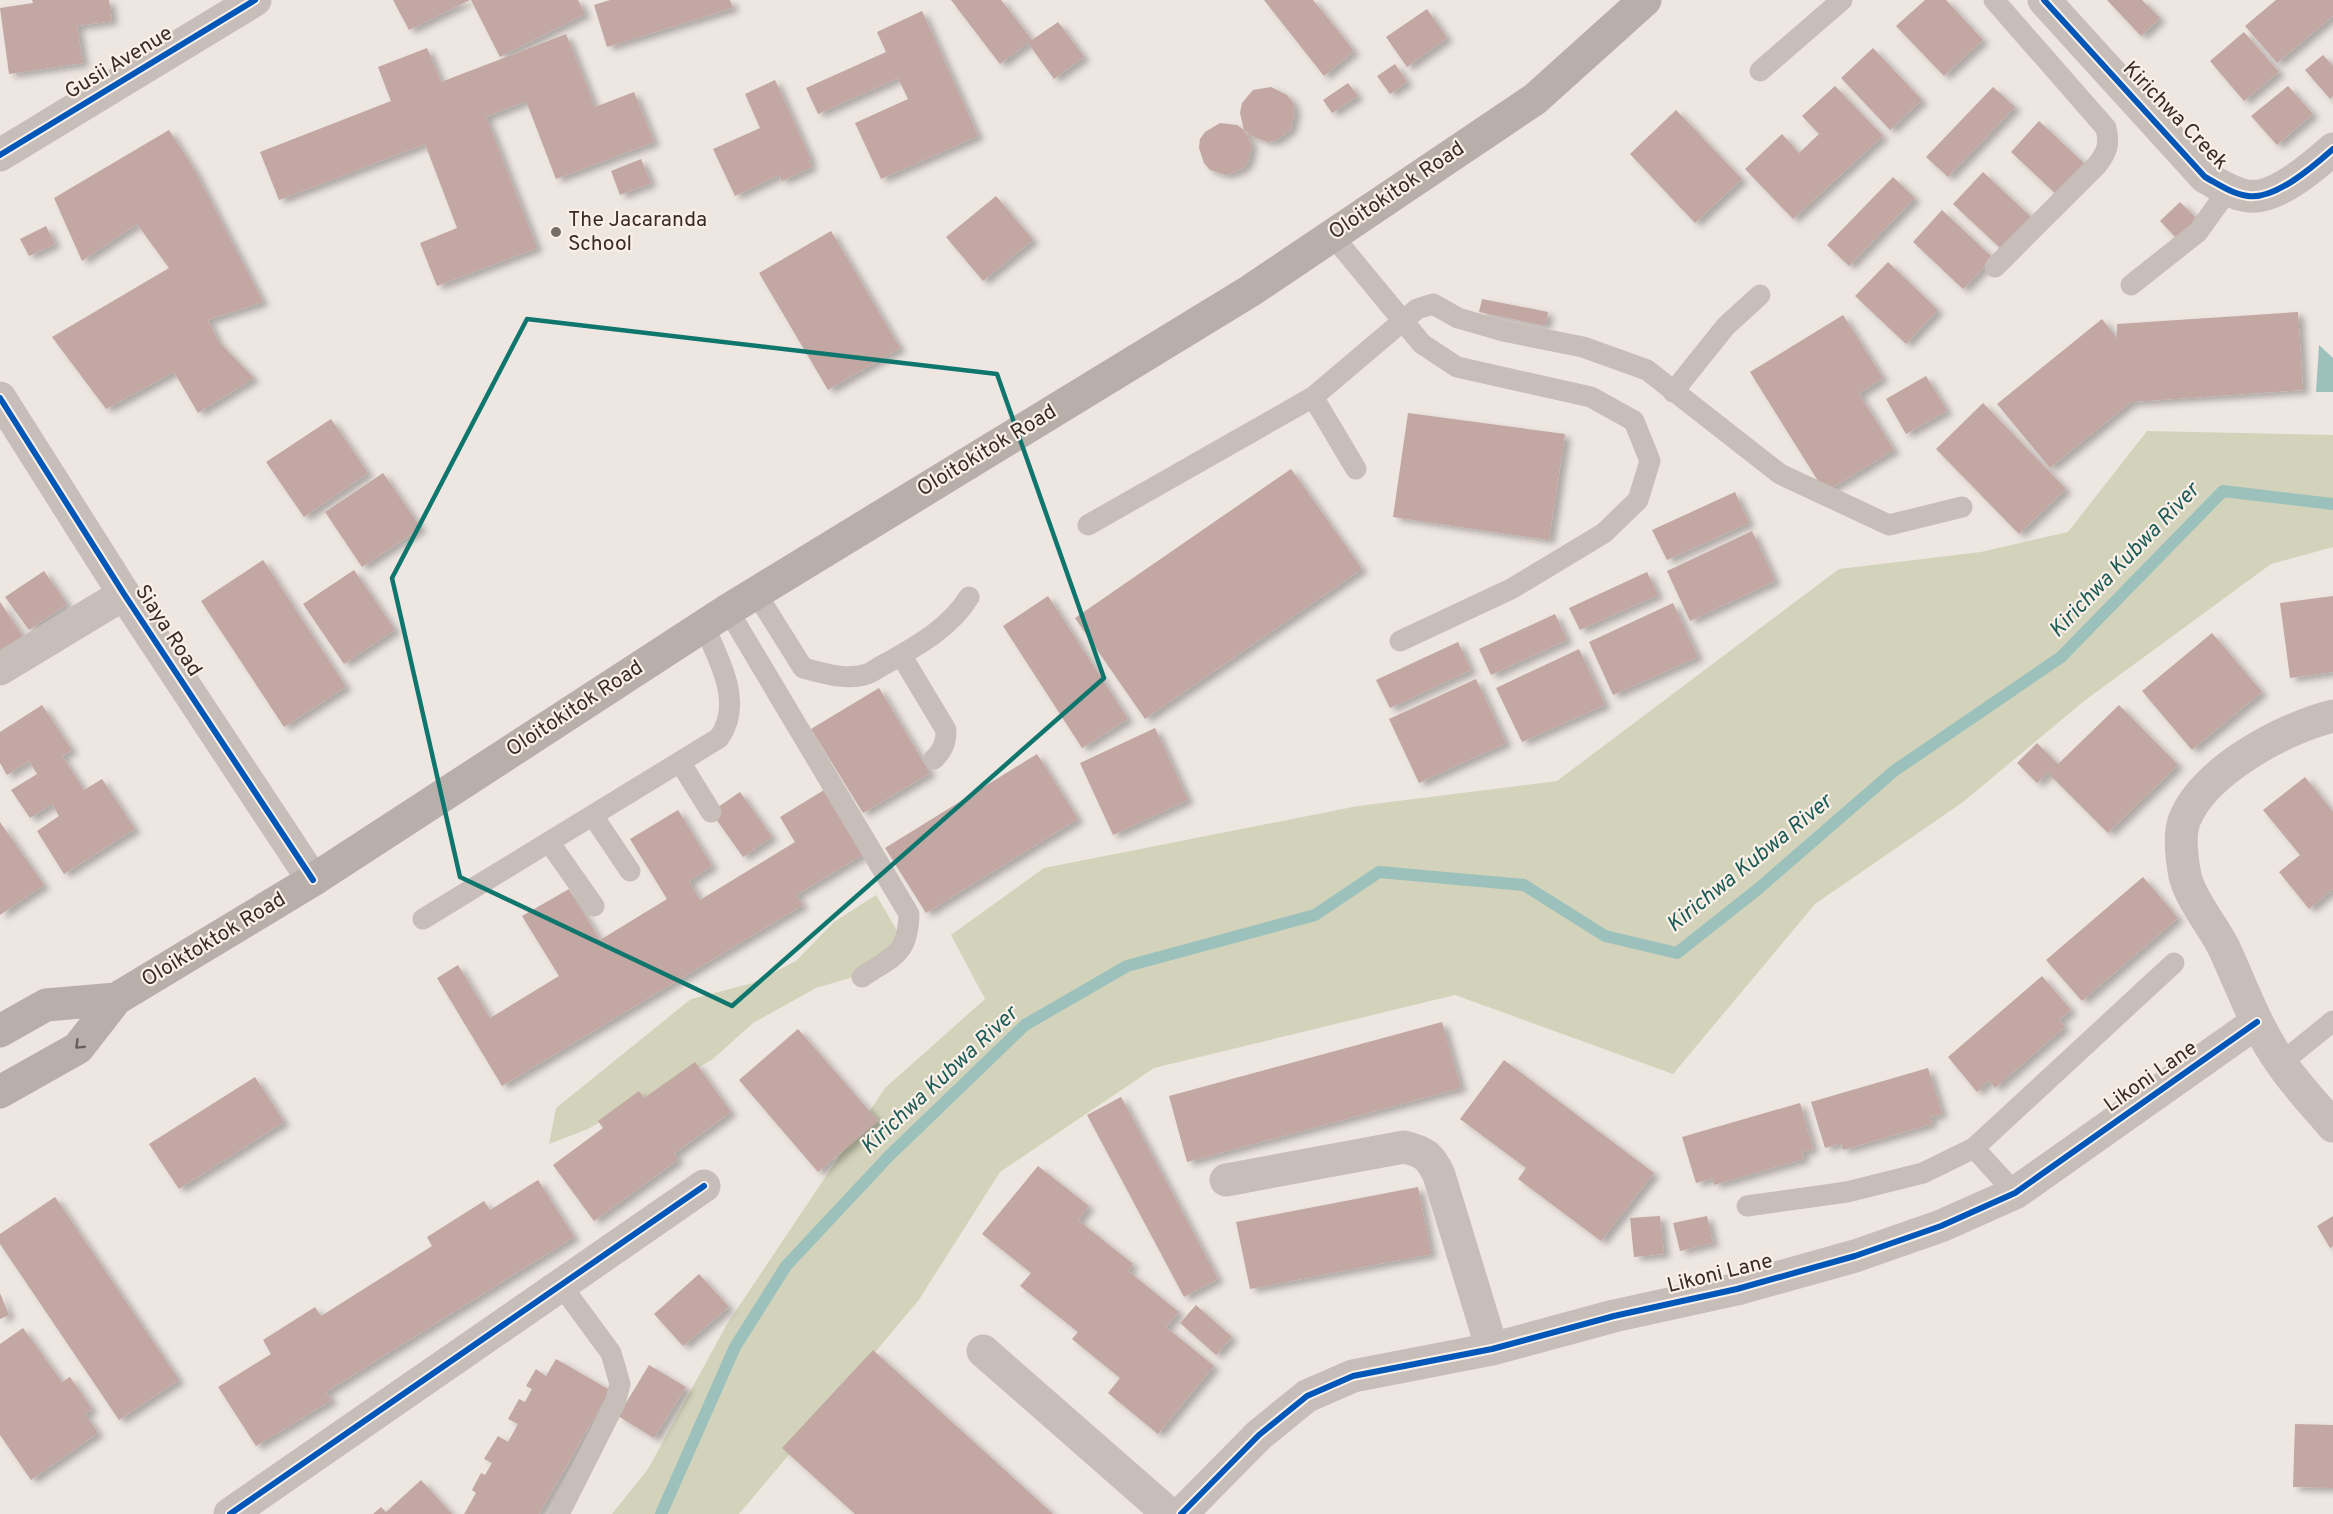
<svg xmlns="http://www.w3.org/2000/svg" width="2333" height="1514" font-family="Overpass,sans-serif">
<defs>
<filter id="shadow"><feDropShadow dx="6" dy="4" stdDeviation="3" flood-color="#0004"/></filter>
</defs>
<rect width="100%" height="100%" fill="#eee6e1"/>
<path fill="#d2d3ba" d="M2147,431L2333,435V547L2271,564L2084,701L1963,802L1815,904L1673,1074L1455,995L1154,1068L1000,1172L918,1301L739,1514H612L648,1469L727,1324L885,1088L985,999L951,935L1044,868L1358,806L1557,781L1839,569L1981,552L2068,532Z
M876,895L901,937L877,970L816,988L753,1023L713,1059L588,1129L549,1144L556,1108L691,999L753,983L796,961L834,922Z"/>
<path fill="#9cc1bc" d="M2319,345L2333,358V392H2316Z"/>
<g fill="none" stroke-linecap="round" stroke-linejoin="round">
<path stroke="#9cc1bc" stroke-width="12" d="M661,1514L735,1347L786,1266L889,1156L1025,1025L1127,966L1315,915L1379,872L1524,885L1605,936L1677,953L1758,889L1894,771L2061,657L2223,491L2333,504"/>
</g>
<path fill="#c2a7a2" filter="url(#shadow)" d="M32,0H109L112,21L77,26L83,63L9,74L0,8L33,3Z
M393,0H470L409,30Z
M471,0H578L585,14L500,57Z
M610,0H730L733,8L607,47L594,5Z
M951,0H1001L1032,40L1058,22L1084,57L1054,79L1028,43L1000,64Z
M1264,0H1313L1354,51L1324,76Z
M1925,0H1946L1983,40L1944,76L1896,26Z
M2107,0H2142L2160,18L2141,36Z
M2276,0H2333V16L2277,63L2245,26Z
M1427,9L1447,38L1407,67L1386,37Z
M922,11L978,136L881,179L855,123L908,99L898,78L818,114L806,88L886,52L877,32Z
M2244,32L2279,72L2244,101L2210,61Z
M566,34L595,107L634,92L654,142L556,179L526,101L486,117L537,248L437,286L420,243L457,228L425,144L279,200L260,152L391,101L378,67L427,48L441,82Z
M1873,48L1922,100L1890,130L1841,78Z
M2323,55L2333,66V96L2330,99L2305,70Z
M1395,64L1407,82L1390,94L1377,76Z
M775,80L811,160L808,161L812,167L782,181L779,175L735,196L713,149L760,128L745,94Z
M1348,83L1358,96L1332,113L1323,100Z
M1835,86L1883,136L1793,219L1745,169L1782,134L1799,153L1819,134L1802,116Z
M2288,86L2313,114L2277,145L2251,116Z
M1271,87L1287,95L1293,103L1295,111L1291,129L1277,140L1268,142L1251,136L1244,130L1252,145L1248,162L1242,169L1226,175L1210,170L1204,163L1199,148L1200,139L1205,132L1220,123L1237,125L1244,130L1240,113L1242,103L1253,90Z
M1993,87L2015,107L1948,177L1926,157Z
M1676,110L1742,179L1695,223L1630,154Z
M2039,121L2087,166L2058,196L2011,152Z
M169,130L194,169L263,302L208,320L218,341L254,378L198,413L174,372L106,409L52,337L169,268L137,224L82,261L54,198Z
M641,159L651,183L620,195L611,171Z
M1983,172L2031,217L2001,249L1953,204Z
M1893,177L1915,198L1849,266L1827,245Z
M996,196L1033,240L983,281L946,237Z
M2180,202L2200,222L2180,242L2160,221Z
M1942,210L1993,258L1963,289L1913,242Z
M46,226L55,244L29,256L20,239Z
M831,231L900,348L828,390L759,273Z
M1888,262L1938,310L1906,344L1855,296Z
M1482,299L1548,312L1545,326L1479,312Z
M2298,312L2303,390L2131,402L2050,468L1997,404L2102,319L2117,338V324Z
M1843,315L1883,378L1859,394L1894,450L1825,492L1750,372Z
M1926,376L1947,411L1906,434L1886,399Z
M1983,403L2066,489L2019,534L1936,449Z
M1408,413L1565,434L1549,540L1393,517Z
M331,419L368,473L304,517L266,462Z
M1291,469L1362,569L1145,719L1075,618Z
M383,473L421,528L362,567L325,512Z
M1735,492L1749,523L1667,560L1652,530Z
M1752,531L1775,581L1690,621L1667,571Z
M263,560L346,687L284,727L201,601Z
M354,570L395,630L344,664L303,604Z
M44,571L67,604L29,630L5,597Z
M1647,572L1658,595L1580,630L1569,608Z
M1048,596L1128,719L1082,748L1003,626Z
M2333,596V672L2290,678L2280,603Z
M0,602L29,645L0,663Z
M1673,603L1698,657L1613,695L1589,642Z
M1555,614L1567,640L1491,675L1479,649Z
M2212,633L2262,692L2192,750L2142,691Z
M1458,642L1471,670L1390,708L1376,680Z
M1579,649L1605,705L1522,742L1496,688Z
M1476,679L1506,743L1419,783L1389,719Z
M879,688L930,773L863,813L811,729Z
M42,705L72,750L62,756L84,790L102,779L135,829L64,874L37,831L59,816L52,804L30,818L11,790L37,774L29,761L7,775L0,763V732Z
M2119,705L2178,765L2108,833L2048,773L2037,783L2017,763L2037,743L2058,764Z
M1155,728L1188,800L1113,835L1080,763Z
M1037,754L1078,819L926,913L885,848Z
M2305,777L2333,812V889L2309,909L2279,872L2300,855L2263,810Z
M824,790L864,854L796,895L803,905L502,1086L437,978L458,965L490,1018L559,976L522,916L569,889L600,940L667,899L630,839L678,810L712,866L689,881L700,900L795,842L780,817Z
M740,792L772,837L743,857L711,812Z
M0,822L44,885L0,915Z
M2143,877L2178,918L2082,1001L2046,960Z
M2042,976L2071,1010L2059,1020L2065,1027L1995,1088L1989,1080L1977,1092L1948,1057Z
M1442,1022L1461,1088L1187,1162L1169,1096Z
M798,1029L878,1121L818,1172L739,1080Z
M1504,1060L1654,1173L1601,1241L1518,1179L1526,1168L1460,1119Z
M695,1062L731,1112L674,1154L678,1160L594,1221L553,1165L603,1128L598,1121L639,1091L644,1098Z
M1928,1068L1942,1114L1930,1117L1932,1124L1843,1150L1841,1143L1825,1148L1811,1102Z
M255,1077L284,1122L179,1189L149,1144Z
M1121,1097L1218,1279L1184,1297L1087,1115Z
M1800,1103L1813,1149L1802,1152L1804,1159L1714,1185L1713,1178L1696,1183L1682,1137Z
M1038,1166L1089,1206L1078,1220L1133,1264L1128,1271L1179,1312L1166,1327L1214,1366L1158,1434L1108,1393L1120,1378L1072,1339L1078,1332L1020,1286L1031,1273L982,1234Z
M538,1180L574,1237L326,1392L332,1400L256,1446L218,1387L271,1354L263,1340L315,1307L321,1316L432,1246L427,1237L484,1201L490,1210Z
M1418,1187L1431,1254L1250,1289L1236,1222Z
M55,1197L179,1380L119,1420L0,1244V1234Z
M1660,1216L1664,1254L1634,1257L1630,1218Z
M1707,1216L1713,1243L1680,1251L1673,1223Z
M2333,1216V1246L2330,1248L2317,1226Z
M699,1274L729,1307L683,1346L654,1314Z
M0,1293L9,1315L0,1319Z
M1196,1305L1232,1337L1216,1355L1180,1323Z
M23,1328L62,1382L70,1377L92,1409L85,1414L98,1433L31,1480L0,1435V1344Z
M873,1350L1053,1514H855L782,1448Z
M556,1359L610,1390L539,1514H464L476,1493L472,1490L481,1473L485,1475L492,1463L484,1459L498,1436L508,1442L518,1424L508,1419L519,1399L525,1402L532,1389L526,1386L536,1369L546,1376Z
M649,1365L686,1387L654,1438L618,1416Z
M2295,1424L2333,1425V1488L2293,1487Z
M421,1480L452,1514H373L381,1507L386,1512Z"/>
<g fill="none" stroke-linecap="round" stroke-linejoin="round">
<path stroke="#c7beba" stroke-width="21" d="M1994,0L2106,128C2110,145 2107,152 2097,165L1995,267
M1760,71L1842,0
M1332,235L1422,344L1457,367L1591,397L1634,421L1650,461L1638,500L1604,533L1511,589L1400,641
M2131,285L2198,232L2228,190
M1673,392L1726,326L1760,295
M1313,397L1356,469
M1088,525L1313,397L1417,309L1433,304L1458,318L1503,331L1583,347L1647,370L1780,474L1889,525L1962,507
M756,593L803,668C823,673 846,681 867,674C873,672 880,666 887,663C917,646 951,627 969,597
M728,610L909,914C908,955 893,956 862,977
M901,655L946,730C946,743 943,750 934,759
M680,762L711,812
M593,816L630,871
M549,842L594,906
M423,919L719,738C744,703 719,660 704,626
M2281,1063L2333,1021
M1974,1148L2015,1193
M1747,1206L1847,1192L1923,1173L1974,1148L2174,963
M559,1514L615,1403L620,1384L611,1353L561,1285"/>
<path stroke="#c7beba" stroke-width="33" d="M2044,0L2205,177C2218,184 2232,194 2248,196C2275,200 2314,166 2333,149
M0,155L255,0
M0,398L124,594L313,880
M0,669L124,594
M2333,716C2284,728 2203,771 2184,821C2179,836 2182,860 2185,876C2191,900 2213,926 2224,948C2242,987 2256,1028 2281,1063C2296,1085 2316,1106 2333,1126
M1226,1180L1404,1147C1425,1152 1430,1156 1439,1175L1492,1349
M983,1351L1169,1514
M230,1514L704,1186
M1181,1514L1259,1435L1307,1396L1353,1376L1492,1349L1614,1316L1737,1289L1855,1256L1941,1226L2015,1193L2257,1022"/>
<path stroke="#b8aeaa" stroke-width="33" d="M0,1031L46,1005L116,999
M0,1092L78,1048L116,999L313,880L728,610L1250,291L1535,99L1645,0"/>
<g stroke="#faf0e8" stroke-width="10">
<path id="cycleway" d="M2044,0L2205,177C2218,184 2232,194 2248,196C2275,200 2314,166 2333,149
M0,155L255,0
M0,398L124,594L313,880
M230,1514L704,1186
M1181,1514L1259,1435L1307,1396L1353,1376L1492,1349L1614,1316L1737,1289L1855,1256L1941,1226L2015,1193L2257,1022"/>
</g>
<use href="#cycleway" stroke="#0057b8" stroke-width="6"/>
</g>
<defs><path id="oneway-chevron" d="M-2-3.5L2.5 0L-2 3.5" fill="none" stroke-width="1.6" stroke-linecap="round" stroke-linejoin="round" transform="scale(1.5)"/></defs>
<use stroke="#6b5f5c" href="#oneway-chevron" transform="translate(79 1045) rotate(136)"/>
<path fill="none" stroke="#0f766e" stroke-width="4.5" stroke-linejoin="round" d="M527,319L997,374L1104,678L732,1006L460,877L392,578Z"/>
<circle fill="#786c69" stroke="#faf0e8" stroke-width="2" cx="556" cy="232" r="6"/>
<g text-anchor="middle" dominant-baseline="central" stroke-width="4.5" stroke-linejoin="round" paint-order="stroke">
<g font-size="21" fill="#382b28" stroke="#faf0e8">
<text transform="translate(119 63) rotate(-31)">Gusii Avenue</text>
<text transform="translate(2175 116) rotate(46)">Kirichwa Creek</text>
<text transform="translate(1397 191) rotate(-34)">Oloitokitok Road</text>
<text transform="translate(987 451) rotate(-31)">Oloitokitok Road</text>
<text transform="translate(168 631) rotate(57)">Siaya Road</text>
<text transform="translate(575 709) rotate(-33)">Oloitokitok Road</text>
<text transform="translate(214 940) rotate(-31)">Oloiktoktok Road</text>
<text transform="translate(2151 1077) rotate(-35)">Likoni Lane</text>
<text transform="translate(1720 1274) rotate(-14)">Likoni Lane</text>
</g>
<g font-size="21" fill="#382b28" stroke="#faf0e8" text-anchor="start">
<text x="568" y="220">The Jacaranda<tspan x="568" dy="24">School</tspan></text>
</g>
<g font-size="22" font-style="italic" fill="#1c5b56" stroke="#faf0e8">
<text transform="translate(2125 561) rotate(-46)">Kirichwa Kubwa River</text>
<text transform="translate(1750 864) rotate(-39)">Kirichwa Kubwa River</text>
<text transform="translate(940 1081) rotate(-43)">Kirichwa Kubwa River</text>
</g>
</g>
</svg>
